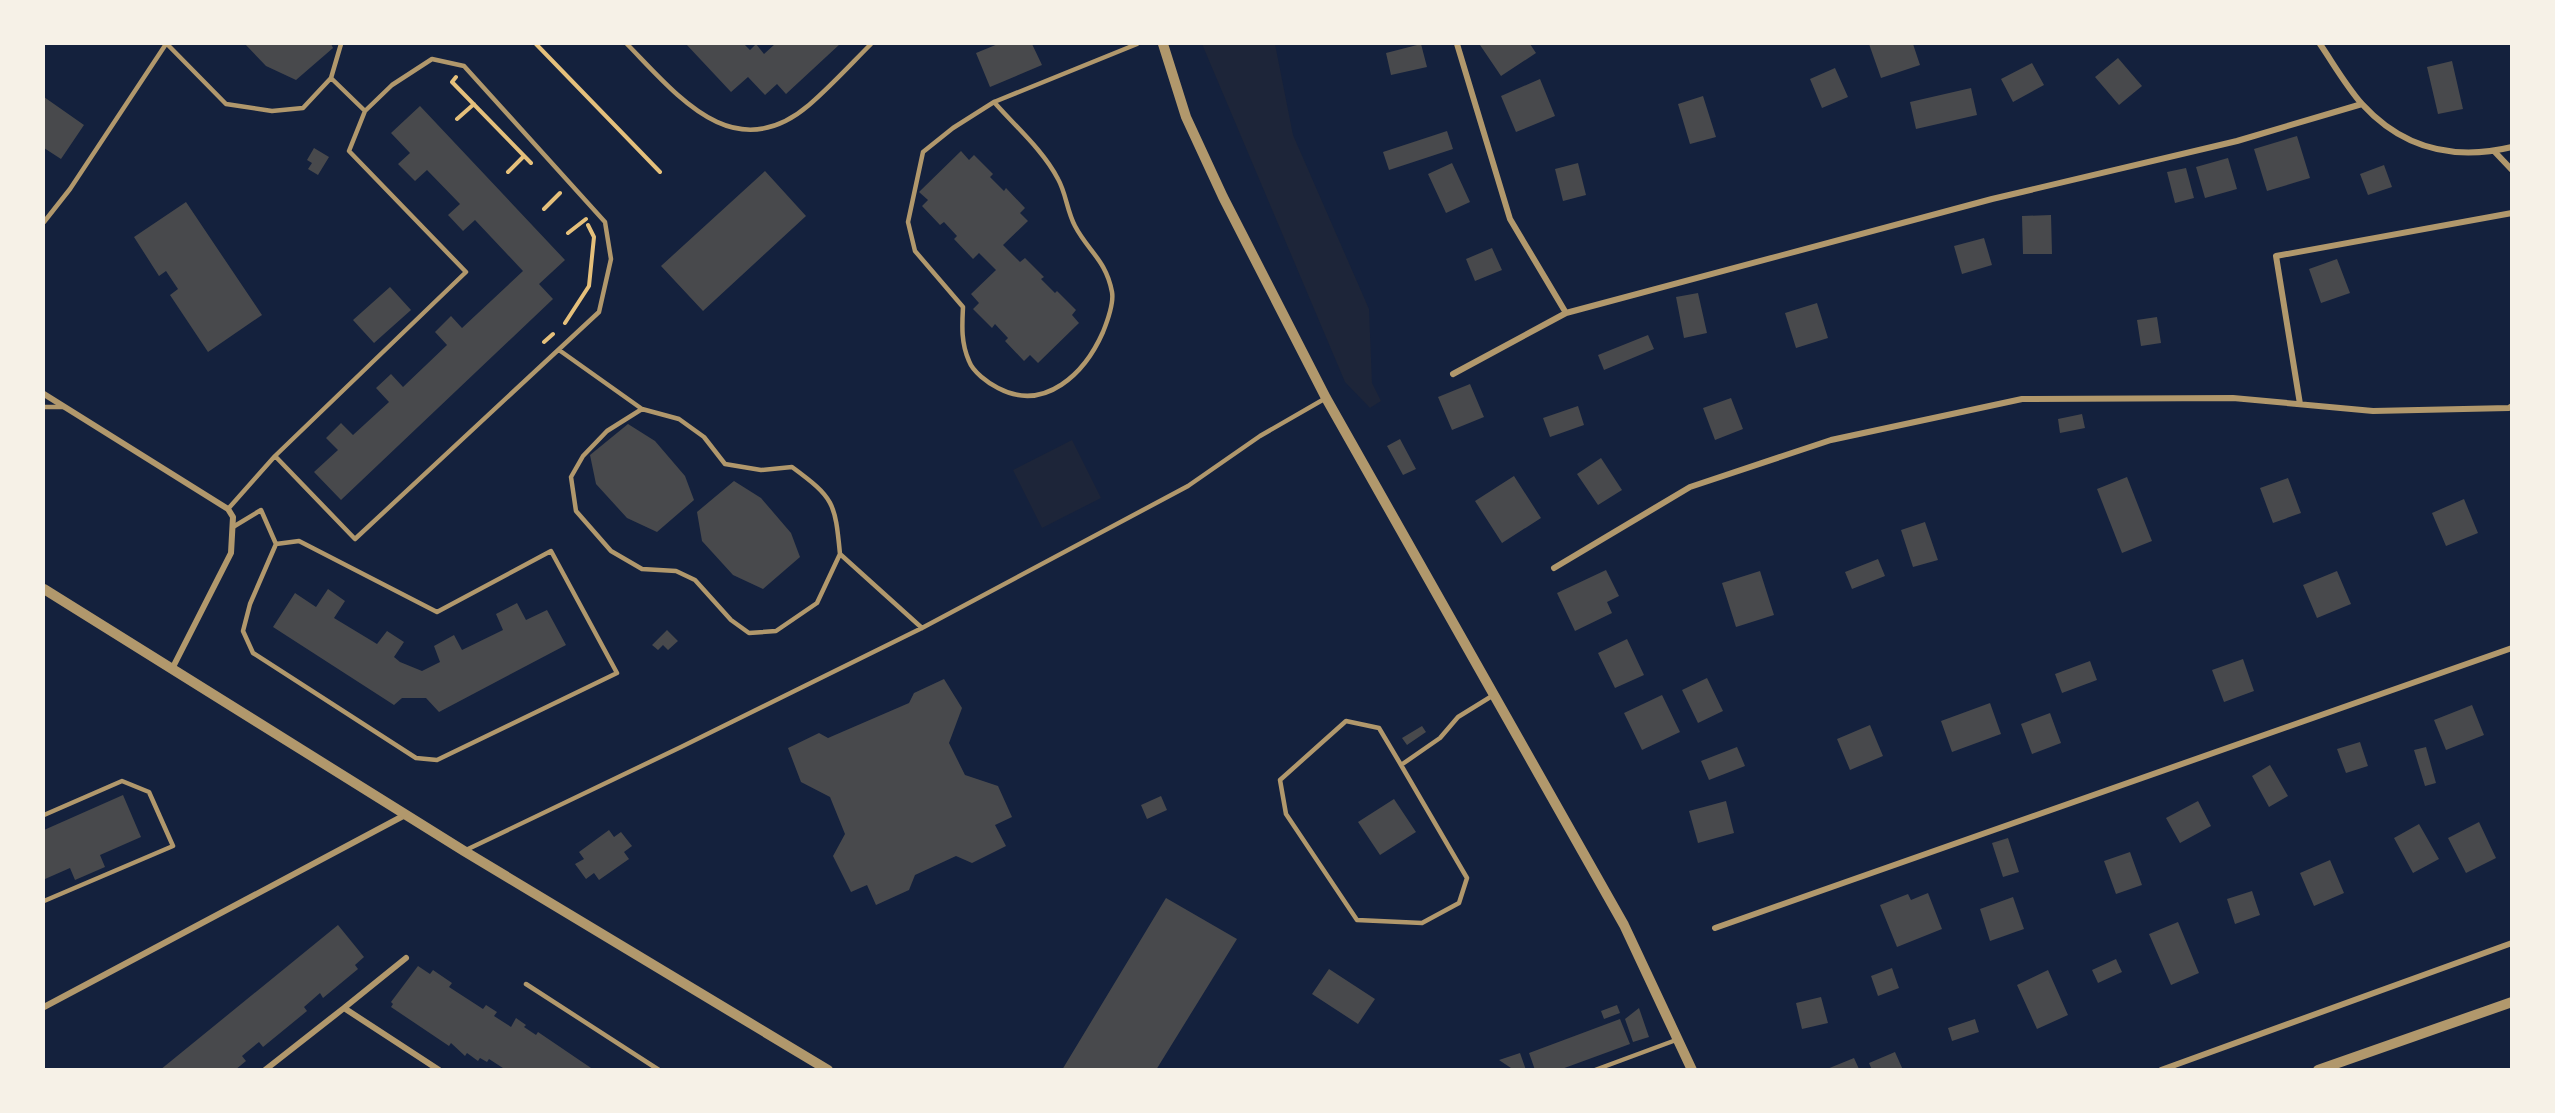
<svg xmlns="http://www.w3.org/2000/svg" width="2555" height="1113" font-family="Overpass,sans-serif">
<rect width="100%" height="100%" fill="#14213d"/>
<path fill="#1d2539" d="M1202,44H1275L1293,135L1369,309L1372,383L1381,401L1370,408L1345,382Z
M1072,440L1101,498L1042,528L1013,470Z"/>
<path fill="#48494c" d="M245,44H331L333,48L296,80L266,66Z
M686,44H744L750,50L756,44L764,54L775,44H840L786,94L777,84L765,95L748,77L731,92Z
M998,44H1032L1042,65L990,87L976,53Z
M1421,44L1427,67L1391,75L1386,53Z
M1530,44L1536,53L1501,76L1480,45Z
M1869,44H1913L1920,65L1881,78Z
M2118,58L2142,86L2119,105L2095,77Z
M2452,61L2463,109L2438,114L2427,67Z
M2032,63L2044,85L2013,102L2001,79Z
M1835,68L1848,97L1822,108L1810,79Z
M1540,79L1555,116L1516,132L1501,96Z
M1971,88L1977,115L1916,129L1910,102Z
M1703,96L1716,137L1690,144L1678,104Z
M44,97L84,125L61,159L44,148Z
M420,106L565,260L539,284L553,299L341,500L314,472L338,450L326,438L341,423L353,435L389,402L376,388L391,374L403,387L447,345L435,332L451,316L462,328L523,271L475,220L463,231L448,215L460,204L427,170L415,181L398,164L410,153L391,133Z
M1447,131L1453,149L1389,170L1383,152Z
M2297,136L2310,178L2267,191L2254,149Z
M314,148L329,157L318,175L308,169L312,163L307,160Z
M961,151L969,160L974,155L993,174L990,177L1004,191L1006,188L1025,208L1020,213L1028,221L1003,245L1020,262L1025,258L1044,277L1041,279L1055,293L1057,291L1076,310L1072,315L1079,323L1038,363L1030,355L1024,361L1005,341L1008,338L995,324L992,328L973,309L979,303L971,294L996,270L979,253L973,259L954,239L957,236L944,222L940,225L922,206L928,200L919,192Z
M2228,158L2237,189L2205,198L2196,167Z
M1452,163L1470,202L1446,213L1428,174Z
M1578,163L1586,195L1563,201L1555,169Z
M2384,165L2392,187L2368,195L2360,174Z
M2186,168L2194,198L2175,203L2167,172Z
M765,171L806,216L703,311L661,266Z
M186,202L262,315L208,352L170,295L178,289L166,271L159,276L134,237Z
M2051,215L2052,254H2023L2022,216Z
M1984,238L1992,265L1962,274L1954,246Z
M1492,248L1502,270L1475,281L1466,259Z
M2337,259L2350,293L2321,303L2309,269Z
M390,287L411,310L374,343L353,320Z
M1698,293L1707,333L1684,338L1676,297Z
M1817,303L1828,338L1796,348L1785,313Z
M2157,317L2161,343L2141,346L2137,320Z
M1648,335L1654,349L1604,370L1598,355Z
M1470,384L1484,417L1452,430L1438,397Z
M1731,398L1743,429L1715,440L1703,408Z
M1578,406L1584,425L1550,437L1543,418Z
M2082,414L2085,428L2060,433L2058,419Z
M628,424L655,441L685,476L694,500L657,532L627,518L596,484L590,455Z
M1400,439L1416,469L1403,475L1387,446Z
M1601,458L1622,490L1598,505L1577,474Z
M1514,476L1541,518L1502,543L1475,501Z
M2127,477L2152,541L2122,553L2097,489Z
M2288,478L2301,513L2273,523L2260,488Z
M734,481L761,498L791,533L800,557L763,589L733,575L702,541L697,512Z
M2464,499L2478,533L2446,546L2432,513Z
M1925,522L1938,560L1913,567L1901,530Z
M1878,559L1885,576L1852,589L1845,572Z
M1606,570L1619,596L1607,602L1612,613L1575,631L1557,593Z
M1760,571L1774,615L1736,627L1722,583Z
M2337,571L2351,604L2317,618L2303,585Z
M328,589L345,601L334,618L377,644L387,631L404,642L394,657L400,662L422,671L440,662L434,646L454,635L462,650L503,630L496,614L517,603L526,620L547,610L566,645L439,712L426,698H402L394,705L273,627L295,593L316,607Z
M667,630L678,641L668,650L663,645L658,650L652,645Z
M1627,639L1644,675L1615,688L1598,653Z
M2243,659L2254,691L2224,702L2212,670Z
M2090,661L2097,680L2062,693L2055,674Z
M1707,678L1723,711L1698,723L1682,690Z
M944,679L962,708L949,743L965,775L998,786L1012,817L995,825L1006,846L972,863L956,856L915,875L909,890L876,905L867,885L851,892L833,856L845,834L830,797L801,782L788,748L819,733L828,738L909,703L914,693Z
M1662,695L1680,732L1642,750L1624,713Z
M1990,703L2001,734L1952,752L1941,721Z
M2472,705L2484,735L2446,750L2434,720Z
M2050,713L2061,743L2032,754L2021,724Z
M1870,725L1883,756L1850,770L1837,739Z
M1422,726L1426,732L1407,745L1402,738Z
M2360,742L2368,766L2346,773L2337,749Z
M1737,747L1745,766L1709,780L1701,761Z
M2426,747L2436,783L2425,786L2414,750Z
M2270,765L2288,796L2269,807L2252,776Z
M123,795L141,837L100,855L105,867L75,880L70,868L45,879L44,830Z
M1161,796L1167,810L1147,819L1141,805Z
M1394,799L1416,832L1380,855L1358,822Z
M1726,801L1734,833L1698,843L1689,811Z
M2198,801L2211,826L2180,843L2166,818Z
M2479,822L2496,858L2466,873L2448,838Z
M2419,824L2439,859L2413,873L2394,838Z
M609,830L614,837L621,832L632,846L624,852L629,859L599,880L594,873L586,879L575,864L584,859L579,852Z
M2008,838L2019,872L2003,877L1992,843Z
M2130,852L2142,885L2116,894L2104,861Z
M2330,860L2344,893L2314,906L2300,873Z
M2252,891L2260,915L2235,924L2227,899Z
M1928,893L1942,929L1897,947L1880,905L1908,894L1911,900Z
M2013,897L2024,929L1990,941L1980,909Z
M1166,898L1237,939L1156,1070H1062Z
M2178,922L2199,973L2171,985L2149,934Z
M338,925L364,957L355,965L358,969L323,998L320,993L304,1007L307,1011L263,1047L259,1042L242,1056L246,1061L235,1070H160Z
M2116,959L2122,972L2098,983L2092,970Z
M418,966L430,974L433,970L452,983L449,987L483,1009L486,1005L497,1012L494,1016L511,1027L516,1018L526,1025L524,1027L536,1035L538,1032L594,1070H506L489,1059L487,1062L480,1058L478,1061L467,1053L465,1056L451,1043L449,1046L391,1007L393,1004L391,1002Z
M1892,968L1899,988L1878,996L1871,976Z
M1329,969L1375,999L1358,1024L1312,994Z
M2048,970L2068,1015L2037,1029L2017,985Z
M1821,997L1828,1023L1802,1029L1796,1003Z
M1617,1005L1620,1013L1604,1019L1601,1011Z
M1639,1008L1649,1037L1633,1042L1625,1019Z
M1620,1019L1630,1044L1559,1070H1535L1529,1053Z
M1975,1019L1979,1032L1952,1041L1948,1028Z
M1895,1052L1903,1070H1872L1869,1063Z
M1520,1053L1526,1070H1514L1499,1060Z
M1854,1058L1859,1069H1827Z"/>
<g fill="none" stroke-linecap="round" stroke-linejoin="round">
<path stroke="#e5c07b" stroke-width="4" d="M536,44L660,172
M456,77L452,82L531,163
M457,119L474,104
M508,172L524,156
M544,209L560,193
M568,233L586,219
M565,323L589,286L594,237L588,225
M544,342L553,334"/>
<path stroke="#b1986c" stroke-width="4.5" d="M167,44L226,104L272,111L303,108L331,78L341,44
M627,44C677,95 734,169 809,105C831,86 851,64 871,44
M331,78L365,111
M994,102C1015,126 1043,150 1058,179C1066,193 1067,211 1075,226C1088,251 1106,260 1112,292C1114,303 1107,322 1103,332C1085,373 1045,413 998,388C988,383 973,372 969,361C961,343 962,326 963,307L915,251L908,222L923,152L953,128L994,102L1137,44
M44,222L70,189L166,44
M559,350L642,409L679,419L704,437L725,464L761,470L792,467C834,498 835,502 840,554L922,628
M44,407H64
M642,409L607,431L583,456L571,477L576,511L611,551L642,569L676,571L695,580L731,620L749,633L776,631L817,603L840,554
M228,509L275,456L466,272L349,151L365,111L392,85L432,59L464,66L605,222L611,259L599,312L355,539L275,456
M233,527L261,510L276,544L299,541L437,612L551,551L617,673L437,760L416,758L253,653L243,631L250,604L276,544
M1401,765L1379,728L1346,721L1280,780L1286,814L1357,920L1422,923L1459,903L1467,878L1401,765L1440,738L1458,717L1492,696
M44,815L122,781L149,792L173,846L44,901
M466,850L681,747L922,628L1188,486L1260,436L1326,398
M526,984L659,1070
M1595,1070L1676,1040"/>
<path stroke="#b1986c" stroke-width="6" d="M1457,44L1510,219L1566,313
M2320,44C2333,63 2346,86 2362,104C2403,149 2453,161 2512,147
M2494,151L2512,170
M1453,374L1566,313L1992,199L2237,141L2362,104
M44,394L228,509L233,517L231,553L172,669
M2300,404L2276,256L2512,213
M1554,568L1690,487L1831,440L2022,399L2233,398L2373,411L2509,408L2512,406
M1715,928L2512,648
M44,1007L405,815
M344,1008L406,958
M265,1070L344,1008L439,1070
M2161,1070L2512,943"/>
<path stroke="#b1986c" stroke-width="10" d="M1163,44L1186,117L1223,197L1326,398L1624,925L1692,1070
M44,589L464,851L828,1070
M2318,1070L2512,1002"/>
</g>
<rect width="2555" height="1113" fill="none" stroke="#f6f1e7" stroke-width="90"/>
</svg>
